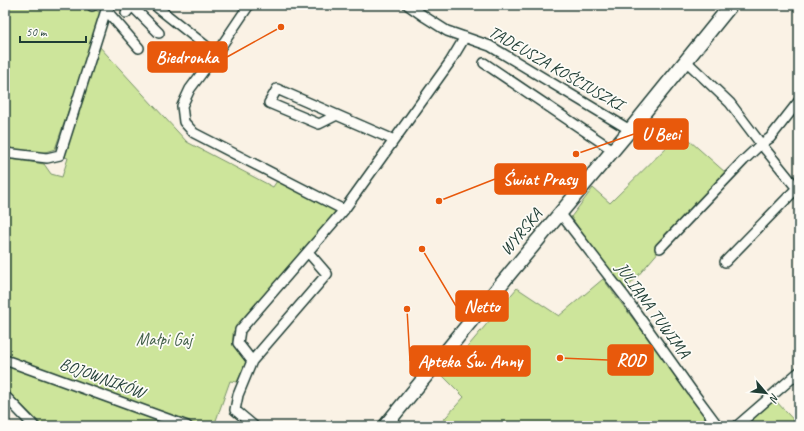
<svg xmlns="http://www.w3.org/2000/svg" width="804" height="431" font-family="Caveat,sans-serif">
<rect width="100%" height="100%" fill="#faf2e5"/>
<filter id="ink" filterUnits="userSpaceOnUse"><feTurbulence type="fractalNoise" baseFrequency=".025" numOctaves="2"/><feDisplacementMap in="SourceGraphic" scale="8" xChannelSelector="R" yChannelSelector="G"/><feConvolveMatrix kernelMatrix="1 2 1 2 8 2 1 2 1" color-interpolation-filters="sRGB"/></filter>
<g filter="url(#ink)">
<path fill="#cde59b" stroke="#769168" d="M5,5H88L102,14L55,149L42,153L5,148Z
M98,45L187,142L273,187L277,181L337,210L233,332V345L241,355L247,362L237,382L230,381L214,426H201L5,358V158L44,164L51,174L62,177L68,158L61,156Z
M681,133L726,173L624,292L571,217L593,188L610,203Z
M603,279L714,426H438L464,397L443,376L517,288L559,316Z
M5,365L173,426H43L5,388Z
M775,400L799,426H743Z"/>
<g fill="none" stroke-linecap="round" stroke-linejoin="round">
<g stroke="#1f3d34" stroke-width="12">
<path id="street" d="M155,5L158,8L216,54
M249,5L216,54L190,89L182,106L184,122L194,133L344,210L450,62L465,37
M408,5L425,17L447,31L490,46L630,130
M92,6L93,5
M132,6L159,33
M106,10L139,48
M126,13L133,5
M686,61L730,103L761,144L799,191
M484,63L613,150
M337,115L319,124L269,103L277,89L394,140
M5,153L47,158L60,155L106,10L111,5
M560,213L625,297L692,391L718,426
M660,248L744,160L761,144L770,138L799,101
M725,262L797,188
M5,360L187,426
M252,361L327,274L308,252
M5,396L34,426
M254,426L235,410L238,395L252,361L238,343L240,330L344,210
M737,426L799,372"/>
</g>
<g stroke="#1f3d34" stroke-width="16">
<path id="secondary" d="M385,426L511,272L630,130L731,5"/>
</g>
<use href="#street" stroke="#fdfcf7" stroke-width="9"/>
<use href="#secondary" stroke="#fdfcf7" stroke-width="13"/>
</g>
</g>
<g text-anchor="middle" dominant-baseline="central" stroke-width="3.5" stroke-linejoin="round" paint-order="stroke">
<g font-size="17" fill="#1f3d34" stroke="#fdfcf7">
<text transform="translate(556 68) rotate(30)">TADEUSZA KOŚCIUSZKI</text>
<text transform="translate(521 232) rotate(-50)">WYRSKA</text>
<text transform="translate(653 310) rotate(54)">JULIANA TUWIMA</text>
<text transform="translate(102 378) rotate(20)">BOJOWNIKÓW</text>
</g>
<g font-size="17" fill="#425f49" stroke="#fdfcf7">
<text x="164" y="339">Małpi Gaj</text>
</g>
</g>
<path fill="none" stroke="#e8590c" stroke-width="1.5" d="M281 27L227 57M576 154L634 134M439 201L495 179M422 249L456 306M560 358L608 360M407 309L410 361"/>
<g fill="#e8590c" stroke="#fdfcf7" stroke-width="1.5">
<circle cx="281" cy="27" r="4"/>
<circle cx="576" cy="154" r="4"/>
<circle cx="439" cy="201" r="4"/>
<circle cx="422" cy="249" r="4"/>
<circle cx="560" cy="358" r="4"/>
<circle cx="407" cy="309" r="4"/>
</g>
<g fill="#e8590c" stroke="#e8590c" stroke-width="1.5">
<rect x="148" y="42" width="79" height="30" rx="4"/>
<rect x="634" y="119" width="54" height="30" rx="4"/>
<rect x="495" y="164" width="91" height="30" rx="4"/>
<rect x="456" y="291" width="52" height="30" rx="4"/>
<rect x="608" y="345" width="45" height="30" rx="4"/>
<rect x="410" y="346" width="120" height="30" rx="4"/>
</g>
<g font-size="18" text-anchor="middle" font-weight="bold" fill="#fff">
<text x="187" y="63">Biedronka</text>
<text x="661" y="140">U Beci</text>
<text x="540" y="185">Świat Prasy</text>
<text x="482" y="312">Netto</text>
<text x="631" y="366">ROD</text>
<text x="470" y="367">Apteka Św. Anny</text>
</g>
<rect width="804" height="431" fill="none" stroke="#fdfcf7" stroke-width="20"/>
<rect x="10" y="10" width="784" height="411" fill="none" stroke="#1f3d34" stroke-width="1.5" filter="url(#ink)"/>
<g transform="translate(766 393) rotate(118)" stroke="#fdfcf7" stroke-width="3" paint-order="stroke">
<path d="M0-3L7 15L0 10L-7 15Z" fill="#1f3d34"/>
<text y="-6" font-size="11" font-weight="bold" text-anchor="middle" fill="#1f3d34">N</text>
</g>
<path d="M20 36v6h66v-6" fill="none" stroke="#1f3d34" stroke-width="2"/>
<text x="26" y="36" font-size="12" fill="#1f3d34" stroke="#fdfcf7" stroke-width="3" paint-order="stroke">50 m</text>
</svg>
